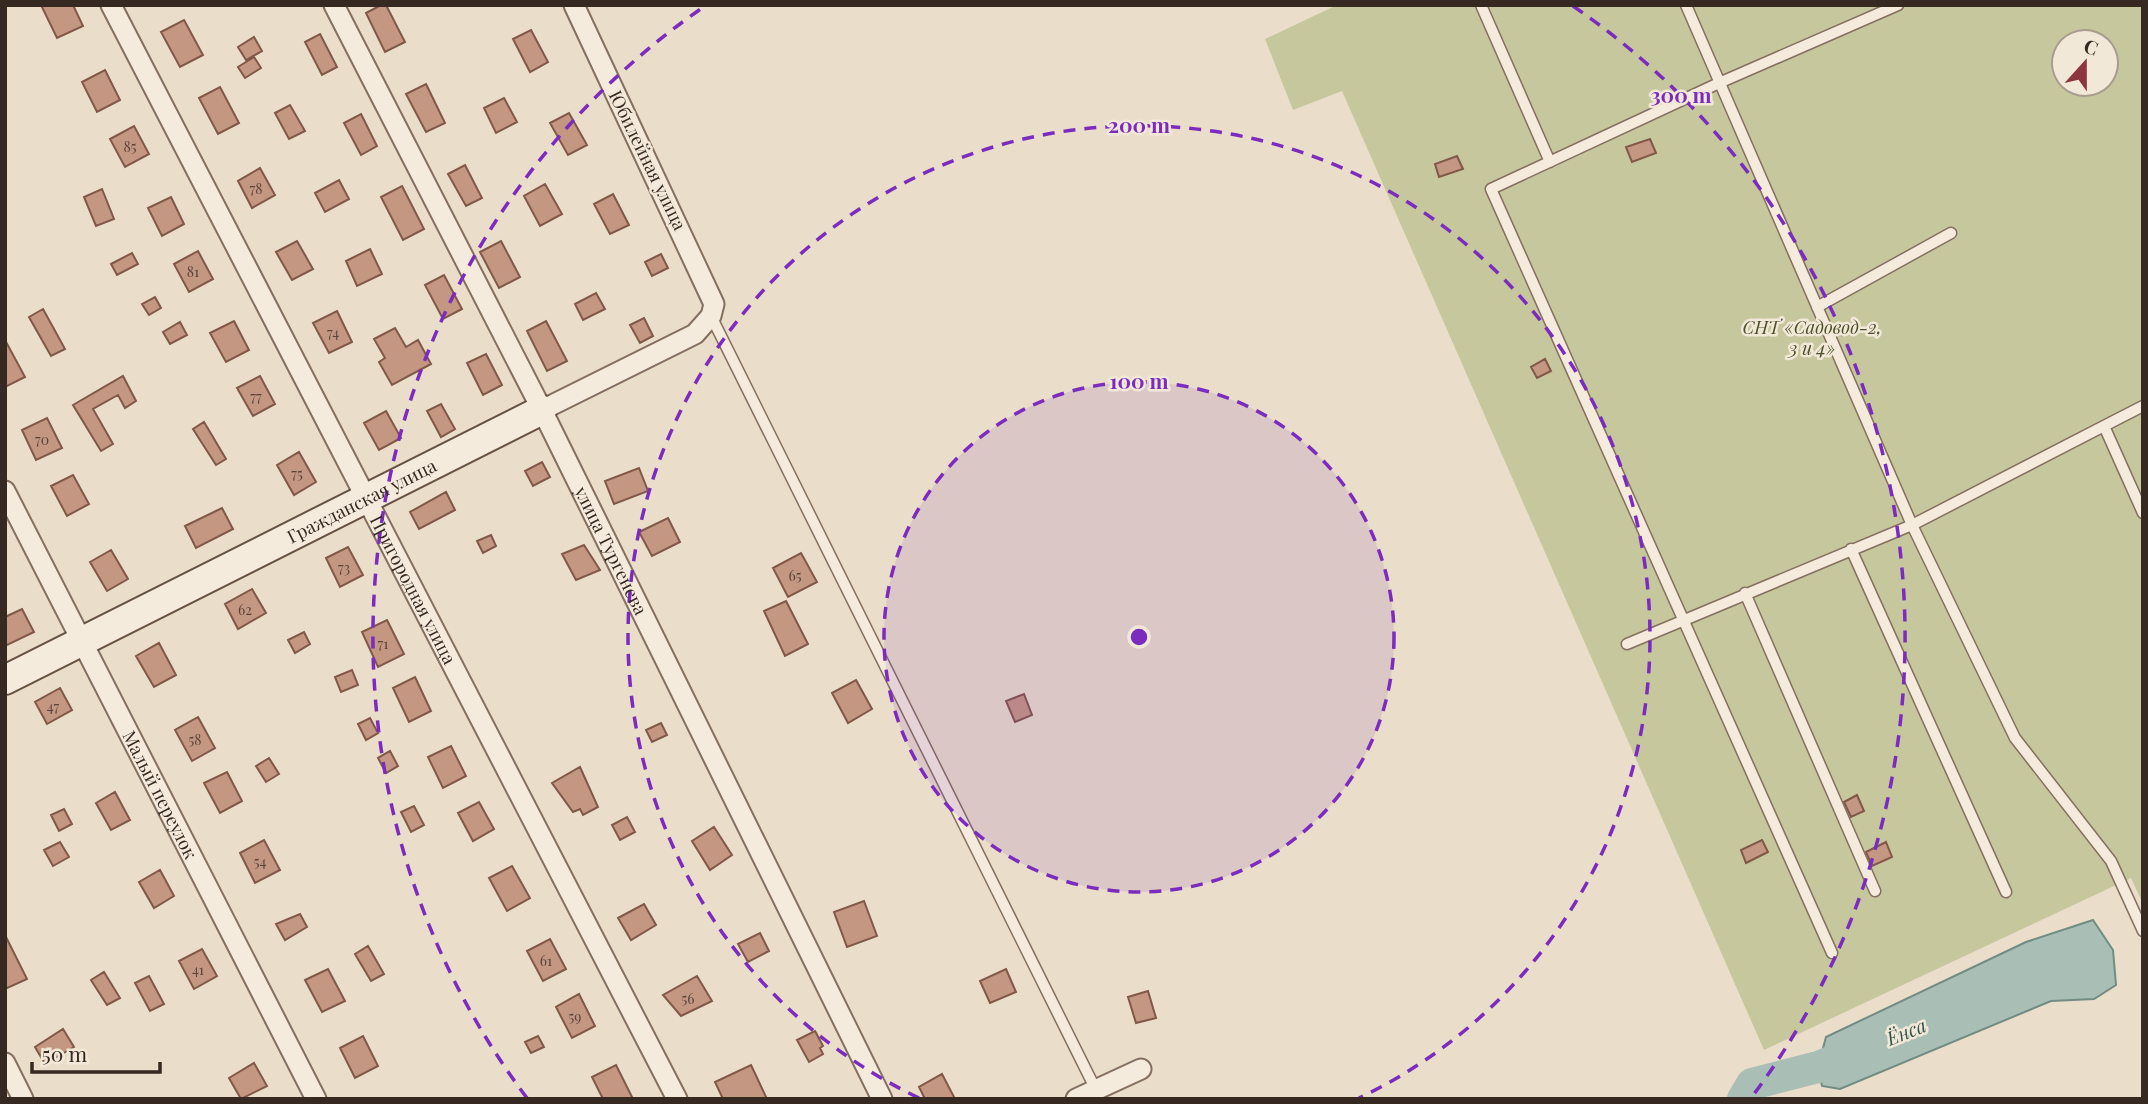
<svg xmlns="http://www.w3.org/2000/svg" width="2148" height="1104" font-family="'Playfair Display',serif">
<rect width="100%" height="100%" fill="#eaddc9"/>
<path fill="#c7c79e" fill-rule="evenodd" d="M1337,5H2143V904L2131,878L1764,1050L1342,91L1293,110L1265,39ZM2064,42H2106V84H2064Z"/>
<path fill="#a9bfb6" stroke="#718c82" stroke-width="2" d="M2093,920L2113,950L2116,985L2094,999L2051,1001L1840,1089L1822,1086L1818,1067L1826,1037L2026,942Z"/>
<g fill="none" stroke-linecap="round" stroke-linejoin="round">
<path stroke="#a9bfb6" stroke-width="32" d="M1743,1099L1752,1084L1818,1067L1858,1051"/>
</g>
<path fill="#c49783" stroke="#815848" stroke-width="2" d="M41,5H73L83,26L57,38Z
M381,5H386L405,42L385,52L366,13Z
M184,20L203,55L180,67L161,32Z
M531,30L548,62L530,72L513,39Z
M320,34L337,67L322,75L305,42Z
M254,37L262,51L246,60L238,47Z
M254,57L261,68L245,78L238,67Z
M105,70L120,100L97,112L82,82Z
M426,84L445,123L426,132L406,94Z
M220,87L239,123L218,134L199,98Z
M504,98L517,122L496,133L484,108Z
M290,105L305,131L289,139L275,113Z
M569,113L587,145L568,155L550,123Z
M361,114L377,146L361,155L344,123Z
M134,126L149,154L125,167L110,139Z
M1650,139L1656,153L1632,162L1626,147Z
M1457,156L1463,169L1439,177L1435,164Z
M465,165L482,198L466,206L448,174Z
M260,168L275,195L252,208L238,181Z
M339,180L349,199L325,212L315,193Z
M545,184L562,214L540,226L524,196Z
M402,186L424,229L403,240L381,197Z
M102,189L114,219L96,226L84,197Z
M613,194L629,225L610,234L594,204Z
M171,197L184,224L162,236L148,208Z
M297,241L313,269L292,280L276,252Z
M501,241L520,277L499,288L480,252Z
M370,249L382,274L357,286L346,261Z
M198,251L213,279L189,292L174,264Z
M132,253L138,264L117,275L111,264Z
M661,254L668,268L652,276L645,262Z
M444,275L462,309L443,319L425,285Z
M596,293L605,309L583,320L575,304Z
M155,297L161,308L149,315L142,304Z
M43,309L65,349L51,356L29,317Z
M337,311L352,342L329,353L313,323Z
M644,318L653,336L640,343L630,325Z
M234,321L249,350L226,362L210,333Z
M546,321L567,361L547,371L527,331Z
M180,322L187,335L170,344L163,332Z
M395,328L406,347L418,340L431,364L392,385L379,362L385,358L374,339Z
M5,340L25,377L5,387Z
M486,354L502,385L483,395L467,363Z
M1545,359L1551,371L1537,378L1531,367Z
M123,376L136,401L125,408L118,395L93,409L113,444L101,451L73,405Z
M260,376L275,404L253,416L237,388Z
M441,404L455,429L441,437L427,411Z
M386,411L401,438L379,450L364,423Z
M47,418L62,448L36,460L22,430Z
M204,422L226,459L216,465L193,429Z
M299,452L316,482L294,495L277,465Z
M542,462L550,477L533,486L525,471Z
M639,468L648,491L614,504L605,481Z
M73,475L89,504L67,516L51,486Z
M446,492L455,510L419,529L410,512Z
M222,508L233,529L196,548L185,526Z
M668,518L680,542L652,556L639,532Z
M491,535L496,546L483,553L477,541Z
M584,545L600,570L576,580L562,554Z
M348,547L363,575L340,587L326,558Z
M111,550L128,579L107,591L90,562Z
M801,553L817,582L788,597L773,568Z
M252,589L266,613L238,629L225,604Z
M786,601L808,644L785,656L764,611Z
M22,609L34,632L5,646V617Z
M387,620L404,654L378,667L362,632Z
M304,632L310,644L295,653L288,640Z
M159,643L176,675L154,687L136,656Z
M352,670L358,685L341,692L335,677Z
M415,677L431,711L409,722L393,688Z
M856,680L872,709L848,723L832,693Z
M60,688L72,710L47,724L35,702Z
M1024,694L1032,715L1015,722L1006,701Z
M198,717L215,748L192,761L175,730Z
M370,718L378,733L366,740L358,724Z
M661,723L667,735L652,742L646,730Z
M451,746L466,776L443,788L428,757Z
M390,751L398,766L386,773L378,758Z
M269,758L279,774L266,782L256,766Z
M580,767L598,807L583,815L580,809L573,812L552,783Z
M227,772L242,801L220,813L204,783Z
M115,792L130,820L111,830L96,803Z
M1857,795L1864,811L1851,817L1844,802Z
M479,802L494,829L473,841L458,813Z
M414,806L424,825L411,832L401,812Z
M64,809L72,824L59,831L51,815Z
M627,817L635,832L620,840L612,825Z
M714,827L732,855L710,870L692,841Z
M264,840L280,870L255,883L240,853Z
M1762,840L1768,852L1746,863L1741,850Z
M60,842L69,857L53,866L44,850Z
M1886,842L1892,857L1872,866L1866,852Z
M512,866L530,898L507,911L489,878Z
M160,870L174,896L154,908L139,882Z
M864,901L877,936L847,947L834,912Z
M644,904L656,925L631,940L618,918Z
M300,914L307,927L285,940L276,924Z
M760,933L769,951L748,962L738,944Z
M5,935L27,979L5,989Z
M550,939L566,969L543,981L527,951Z
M368,946L384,974L371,981L355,954Z
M202,949L217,976L194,989L179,961Z
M328,969L345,1001L322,1012L305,980Z
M1006,969L1016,992L990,1003L980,981Z
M104,972L120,998L107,1005L91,980Z
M149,976L164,1004L150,1011L135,983Z
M697,976L712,1001L681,1016L663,995Z
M1148,991L1156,1018L1136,1023L1128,997Z
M579,994L595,1026L572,1038L556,1007Z
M63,1029L74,1047L45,1064L35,1047Z
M815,1031L823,1046L820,1048L823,1054L809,1062L797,1040Z
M363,1036L378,1066L355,1078L340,1048Z
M538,1036L544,1047L531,1053L525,1042Z
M254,1063L267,1086L241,1099L229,1078Z
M616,1065L633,1099H603L592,1077Z
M751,1065L767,1099H723L715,1082Z
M942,1074L955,1099H925L919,1087Z"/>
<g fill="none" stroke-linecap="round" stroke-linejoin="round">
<g stroke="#846f60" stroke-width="13">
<path id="lane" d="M1481,5L1550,162
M1686,5L1912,525L2015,738L2111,861L2143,931
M1817,307L1951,233
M711,316L1096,1090
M2104,426L2143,406
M1851,549L2006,892
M1745,593L1875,891
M1627,644L1912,525L2104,426L2143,513
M1832,953L1491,189L1719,83L1898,5"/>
</g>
<g stroke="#846f60" stroke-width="23">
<g id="street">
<path id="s1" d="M111,5L677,1099"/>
<path id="s2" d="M334,5L542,410L882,1099"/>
<path d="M542,410L695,334L711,316L714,304L574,5"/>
<path id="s3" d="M5,491L316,1099"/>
<path d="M5,1063L23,1099"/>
<path d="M1076,1099L1141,1069"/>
</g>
</g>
<g stroke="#665143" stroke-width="32">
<g id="secondary">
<path id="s4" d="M5,680L542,410"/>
</g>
</g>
<use href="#lane" stroke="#f5ebdc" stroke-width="10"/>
<use href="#street" stroke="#f5ebdc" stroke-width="19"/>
<use href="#secondary" stroke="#f5ebdc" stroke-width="28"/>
</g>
<circle cx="1139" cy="637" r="255" fill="#7b2cbf" fill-opacity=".12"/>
<g fill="none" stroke="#7b2cbf" stroke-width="3.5" stroke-dasharray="12 9">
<circle cx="1139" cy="637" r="255"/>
<path d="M919 1098A511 511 0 1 1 1359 1098"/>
<path d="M527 1098A766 766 0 0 1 705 6M1573 6A766 766 0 0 1 1751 1098"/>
</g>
<g text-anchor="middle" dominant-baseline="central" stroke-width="5" stroke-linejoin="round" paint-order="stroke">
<g font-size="14" fill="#5a443a">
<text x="130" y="146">85</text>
<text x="256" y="188">78</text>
<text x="193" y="271">81</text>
<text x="333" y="332">74</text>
<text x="256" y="396">77</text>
<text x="42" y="439">70</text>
<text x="297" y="473">75</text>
<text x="344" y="567">73</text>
<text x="795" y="575">65</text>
<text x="245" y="609">62</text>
<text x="383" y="643">71</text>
<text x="53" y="706">47</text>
<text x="195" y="739">58</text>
<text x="260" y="861">54</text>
<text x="546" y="960">61</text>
<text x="198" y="969">41</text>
<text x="688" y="998">56</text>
<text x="575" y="1016">59</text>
</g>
<g font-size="18" fill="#362921" stroke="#f2e8d8">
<text transform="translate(648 160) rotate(64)">Юбилейная улица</text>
<text stroke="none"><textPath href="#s4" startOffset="399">Гражданская улица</textPath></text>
<text stroke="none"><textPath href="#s2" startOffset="612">улица Тургенева</textPath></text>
<text stroke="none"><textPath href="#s1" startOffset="658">Пригородная улица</textPath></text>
<text stroke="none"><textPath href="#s3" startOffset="341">Малый переулок</textPath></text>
</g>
<g font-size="18" font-style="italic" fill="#4b512a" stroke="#f2e8d8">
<text x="1812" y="327">СНТ «Садовод-2,<tspan x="1812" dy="21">3 и 4»</tspan></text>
</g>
<g font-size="19" font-style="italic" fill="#32544f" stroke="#f2e8d8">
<text transform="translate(1906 1031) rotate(-22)">Ёнса</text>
</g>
</g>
<circle cx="1139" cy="637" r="10" fill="#7b2cbf" stroke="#f2e8d8" stroke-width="3.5"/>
<g font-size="21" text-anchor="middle" font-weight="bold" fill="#7b2cbf" stroke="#f2e8d8" stroke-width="5" stroke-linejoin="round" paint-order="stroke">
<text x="1681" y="103">300 m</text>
<text x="1139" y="133">200 m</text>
<text x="1139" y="389">100 m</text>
</g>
<rect width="2148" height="1104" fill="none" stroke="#362921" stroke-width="14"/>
<g transform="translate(2085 63) rotate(21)"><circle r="33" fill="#f2e8d8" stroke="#a79c8f" stroke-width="2"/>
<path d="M0-5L12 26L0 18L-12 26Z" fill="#8d3640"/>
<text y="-10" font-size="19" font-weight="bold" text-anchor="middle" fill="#362921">С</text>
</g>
<path d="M32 1062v10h128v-10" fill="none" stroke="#362921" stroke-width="3.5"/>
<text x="42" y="1062" font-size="21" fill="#362921" stroke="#f2e8d8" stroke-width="5" paint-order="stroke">50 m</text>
</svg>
